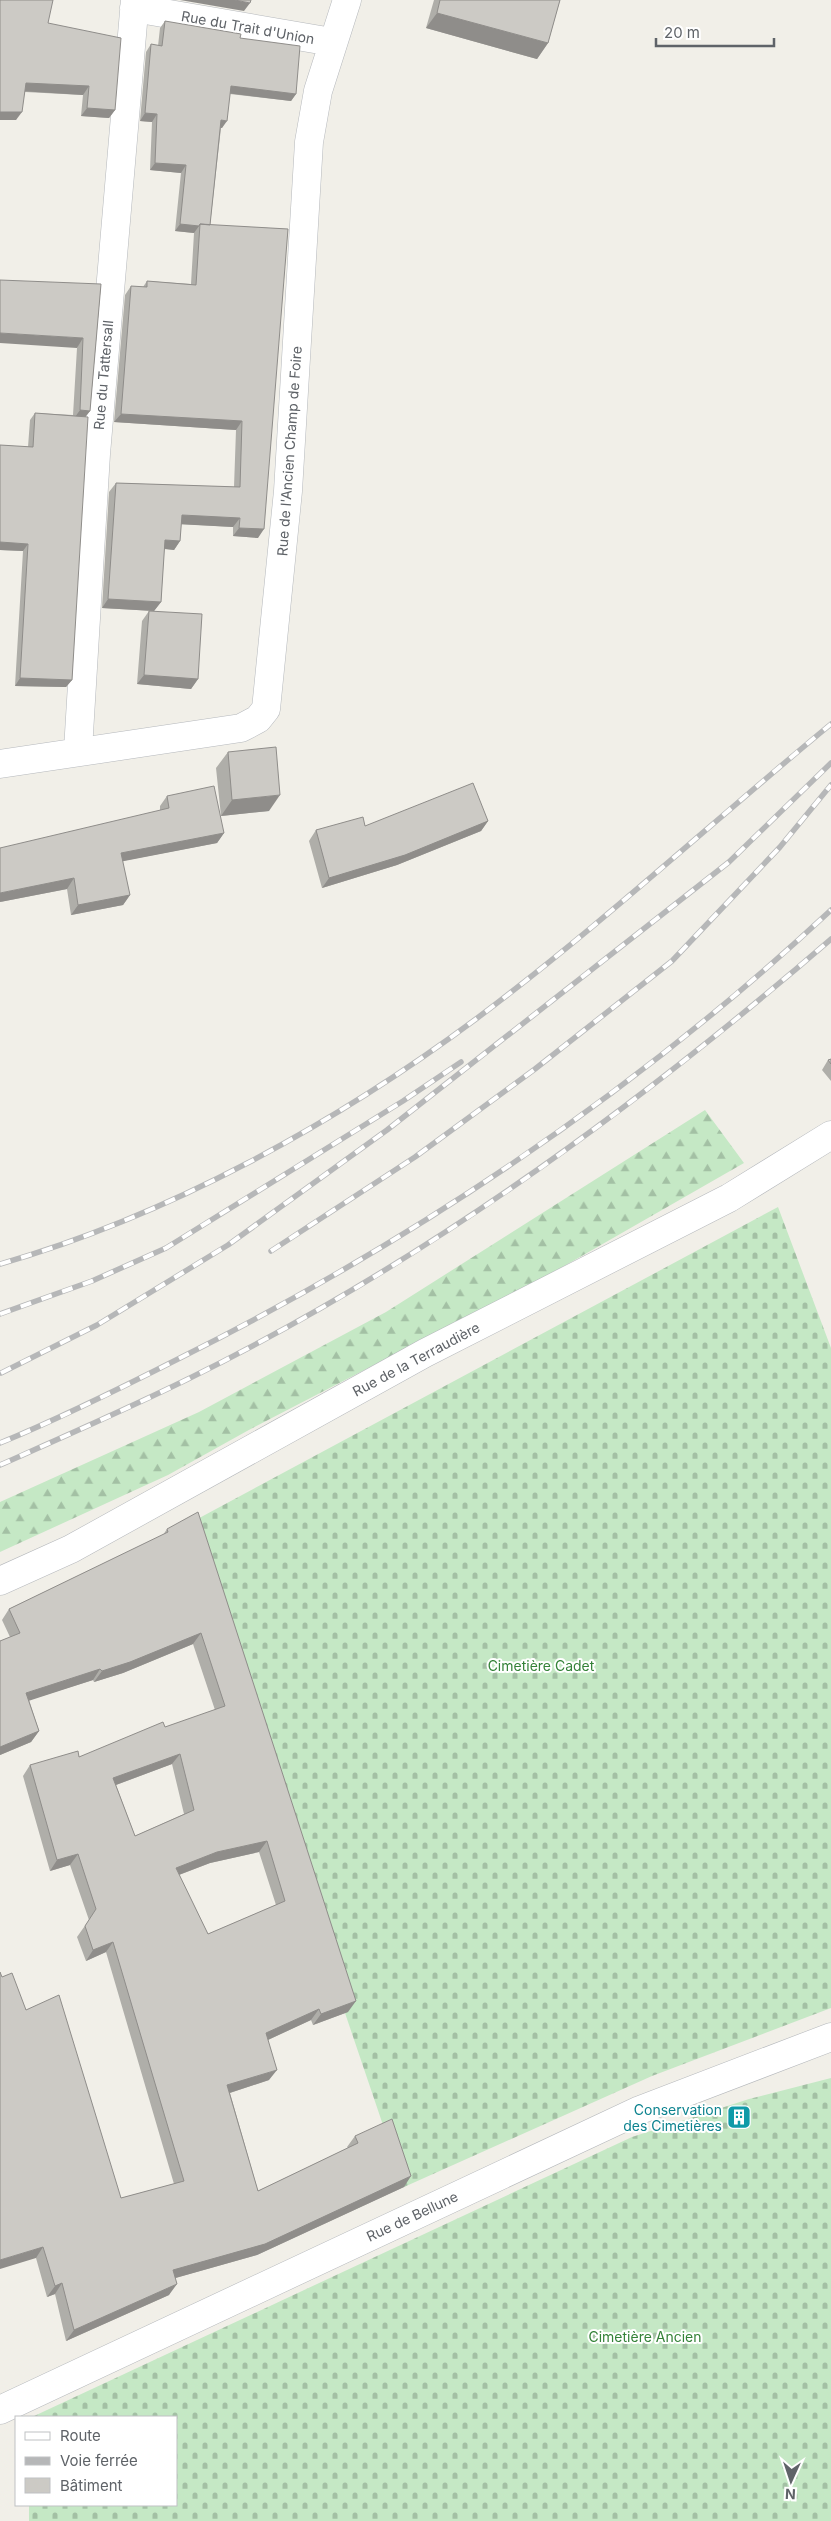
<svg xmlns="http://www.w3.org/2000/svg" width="831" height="2521" font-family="Inter,sans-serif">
<defs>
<pattern id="forest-firs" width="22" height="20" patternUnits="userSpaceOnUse" patternTransform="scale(1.25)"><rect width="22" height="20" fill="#c5e8c5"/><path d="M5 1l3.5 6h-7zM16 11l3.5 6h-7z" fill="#a3c0a4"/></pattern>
<pattern id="cemetery-stones" width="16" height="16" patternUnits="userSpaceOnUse" patternTransform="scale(1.25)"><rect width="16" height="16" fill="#c5e8c5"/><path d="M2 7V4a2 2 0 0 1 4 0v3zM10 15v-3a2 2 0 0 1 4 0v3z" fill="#a3c0a4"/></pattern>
</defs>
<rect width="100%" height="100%" fill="#f1efe8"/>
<path fill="url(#forest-firs)" d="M705,1110L744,1163L559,1269L247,1431L168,1475L0,1552V1502L199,1412L386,1312Z"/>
<path fill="url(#cemetery-stones)" d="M778,1207L831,1348V2008L652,2076L404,2187L345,2013L190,1523Z
M831,2078V2521H29V2505H176V2417H32L632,2137L749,2099Z"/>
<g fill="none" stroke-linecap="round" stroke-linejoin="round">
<g stroke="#b5b8bc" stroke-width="29">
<path id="minor" d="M134,8L332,42
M78,750L96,454L135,0
M0,764L241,728L258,719L266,709L288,491L309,142L318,91L347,0
M0,1581L71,1549L425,1353L729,1198L831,1135
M0,2410L640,2110L831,2037"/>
</g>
<use href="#minor" stroke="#fff" stroke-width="28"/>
<g stroke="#b6b7b8" stroke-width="5.5">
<path id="rail" d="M271,1251L415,1157L535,1069L672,961L780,847L831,785
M0,1264C168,1216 336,1123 476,1019C599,927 712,822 831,724
M0,1314L92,1281L166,1248L403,1101L461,1062
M1,1373L97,1325L228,1245L387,1130L729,862L831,763
M0,1443C61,1418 121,1388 180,1358C415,1240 638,1090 831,910
M0,1465C63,1437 127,1409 190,1378C423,1263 635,1109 831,939"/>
</g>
<use href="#rail" stroke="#fff" stroke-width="4" stroke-dasharray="11" stroke-linecap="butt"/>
</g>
<path fill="#afaea9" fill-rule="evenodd" d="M0,0L48,23L115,110L109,118L81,116L83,95L25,92L16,120H0Z
M434,0H560L548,43L537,59L426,28Z
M165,21L240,38L296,94L291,101L230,94L222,128H221L210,225L288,229L258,538L233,536V527L181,524L180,541L174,550L164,549L161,602L154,611L102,608L109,492L116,483L234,487L236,430L114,422L125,295L131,286L143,287L147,281L191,284L194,233L175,231L181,173L150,170L152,122L140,121L146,52L151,44L158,46L160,28Z
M101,284L90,411L86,416L72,680L66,687L15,686L23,551L0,550V445L28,447L30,420L35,413L73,415L77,348Z
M149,611L198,679L191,689L137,684L142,621Z
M228,752L269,811L221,816L216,768Z
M167,796L224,833L217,843L122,861L130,895L123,905L71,915L67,889L0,902L160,810V806Z
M488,821L481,831L397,865L322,888L309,841L316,830Z
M831,1059V1081L822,1070L828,1060Z
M167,1529L348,2012L313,2025L311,2020L268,2040L269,2080L230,2093L258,2191L348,2148L347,2147L355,2136L404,2187L257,2255L175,2278L169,2295L66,2341L55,2294L47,2297L36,2258L2,1977L26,2010L121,2198L174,2184L106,1952L86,1961L77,1937L89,1920L70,1865L50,1871L23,1776L30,1765L79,1757L215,1710L193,1644L123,1673L94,1682L93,1680L29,1700L39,1731L31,1742L0,1755V1641L10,1637L2,1620L9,1609L163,1535ZM172,1764L184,1814L135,1836L116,1785ZM259,1852L276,1905L208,1934L179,1875L210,1863Z"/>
<path fill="#8f8d8a" d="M180,0H235L250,3L244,11Z
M437,13L548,43L537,59L426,28Z
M26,83L89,86L83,95L20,91Z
M231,86L296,94L291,101L226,93Z
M87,108L115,110L109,118L81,116Z
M0,112H22L16,120H0Z
M145,113L157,114L152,122L140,121Z
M221,120L227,121L222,128L216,127Z
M155,163L186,165L181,173L150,170Z
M180,224L199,226L194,233L175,231Z
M0,333L83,338L77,348L0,343Z
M80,410L90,411L83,420H73Z
M121,414L242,421L236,430L114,422Z
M182,515L240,518L233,527L176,524Z
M239,528L264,529L258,538L233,536Z
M165,540L180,541L174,550L159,548Z
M0,542L28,544L23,551L0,550Z
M108,599L161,602L154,611L102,608Z
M144,675L198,679L191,689L137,684Z
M20,678L72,680L66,687L15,686Z
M280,795L269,811L221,816L232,800Z
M488,821L481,831L397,865L322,888L329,878Z
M224,833L217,843L114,863L121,853Z
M74,878L67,889L0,902V893Z
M130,895L123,905L71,915L78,905Z
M201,1633L193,1644L123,1673L94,1682L102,1671Z
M100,1669L93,1680L19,1704L26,1693Z
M39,1731L31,1742L0,1755V1747Z
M180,1754L172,1764L105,1789L113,1778Z
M267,1841L259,1852L210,1863L168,1879L176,1868L217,1852Z
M78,1854L70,1865L50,1871L57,1860Z
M113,1942L106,1952L86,1961L93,1950Z
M356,2001L348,2012L313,2025L321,2014Z
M319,2009L311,2020L259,2044L266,2033Z
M277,2070L269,2080L220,2096L227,2085Z
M411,2176L404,2187L257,2255L165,2281L173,2270Z
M43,2247L36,2258L0,2269V2260Z
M62,2283L55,2294L47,2297L55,2286Z
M177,2284L169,2295L66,2341L74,2330Z"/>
<path fill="#cccac5" stroke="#8f8d8a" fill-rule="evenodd" d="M0,0H53L48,23L121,38L115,110L87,108L89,86L26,83L22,112H0Z
M235,0H251L250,3Z
M440,0H560L548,43L437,13Z
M165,21L241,34L240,38L300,46L296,94L231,86L227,121L221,120L210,225L200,224L199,226L180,224L186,165L155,163L157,114L145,113L151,44L162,46Z
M200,224L288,229L264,529L239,528L240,518L182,515L180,541L165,540L161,602L108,599L116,483L240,487L242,421L121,414L131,286L147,287V281L196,285Z
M0,280L101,284L90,411L80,410L83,338L0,333Z
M35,413L88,417L72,680L20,678L28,544L0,542V445L33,447Z
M149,611L202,614L198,679L144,675Z
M276,747L280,795L232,800L228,752Z
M473,783L488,821L405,855L329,878L316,830L363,817L365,826Z
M214,786L224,833L121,853L130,895L78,905L74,878L0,893V848L169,808L167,796Z
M831,1059V1064L828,1060Z
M198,1512L356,2001L321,2014L319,2009L266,2033L277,2070L227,2085L258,2191L358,2143L355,2136L392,2119L411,2176L265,2244L173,2270L177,2284L74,2330L62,2283L55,2286L43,2247L0,2260V1972L2,1977L12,1973L26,2010L59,1995L121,2198L184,2181L113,1942L93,1950L85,1926L96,1909L78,1854L57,1860L30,1765L78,1751L79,1757L163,1722L165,1727L225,1706L201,1633L130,1662L102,1671L100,1669L26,1693L39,1731L0,1747V1641L20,1633L9,1609L168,1532L167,1529ZM180,1754L194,1810L135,1836L113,1778ZM267,1841L285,1901L208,1934L176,1868L217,1852Z"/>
<defs>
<g id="building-square" transform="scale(1.25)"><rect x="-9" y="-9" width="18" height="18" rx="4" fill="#0f9aa8" stroke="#fff"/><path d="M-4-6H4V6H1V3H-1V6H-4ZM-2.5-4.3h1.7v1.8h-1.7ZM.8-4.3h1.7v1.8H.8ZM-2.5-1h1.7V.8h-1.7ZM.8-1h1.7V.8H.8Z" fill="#fff"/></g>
</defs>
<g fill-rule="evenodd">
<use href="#building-square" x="739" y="2117"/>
</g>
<g text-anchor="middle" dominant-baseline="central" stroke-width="4" stroke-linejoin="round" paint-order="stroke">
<g font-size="14" fill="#5f6368" stroke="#fff">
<text transform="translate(248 27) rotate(10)">Rue du Trait d'Union</text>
<text transform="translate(103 375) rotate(-85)">Rue du Tattersall</text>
<text transform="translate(289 451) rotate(-86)">Rue de l'Ancien Champ de Foire</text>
<text transform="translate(416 1359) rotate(-28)">Rue de la Terraudière</text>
<text transform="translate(412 2216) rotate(-25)">Rue de Bellune</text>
</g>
<g font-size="14" fill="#348238" stroke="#fff">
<text x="541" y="1665">Cimetière Cadet</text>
<text x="645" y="2336">Cimetière Ancien</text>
</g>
<g font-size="14" fill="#0d838f" stroke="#fff" text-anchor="end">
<text x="722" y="2109">Conservation<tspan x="722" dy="16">des Cimetières</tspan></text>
</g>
</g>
<rect x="15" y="2416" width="162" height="90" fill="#ffffff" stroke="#bfc1c3"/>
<rect x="25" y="2432" width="25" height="8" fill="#ffffff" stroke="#bfc1c3"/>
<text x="60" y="2441" font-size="15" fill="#5f6368">Route</text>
<rect x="25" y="2457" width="25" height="8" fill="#b6b7b8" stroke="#bfc1c3"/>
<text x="60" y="2466" font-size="15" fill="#5f6368">Voie ferrée</text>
<rect x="25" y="2478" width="25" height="15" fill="#cccac5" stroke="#bfc1c3"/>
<text x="60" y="2491" font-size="15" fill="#5f6368">Bâtiment</text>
<g transform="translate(791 2481) rotate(183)" stroke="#ffffff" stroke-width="4" paint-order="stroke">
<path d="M0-4L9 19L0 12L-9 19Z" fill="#5f6368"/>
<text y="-8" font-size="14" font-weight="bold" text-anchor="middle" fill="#5f6368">N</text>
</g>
<path d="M656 38v8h118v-8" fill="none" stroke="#5f6368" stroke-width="2.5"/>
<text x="664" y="38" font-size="15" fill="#5f6368" stroke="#ffffff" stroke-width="4" paint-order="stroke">20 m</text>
</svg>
